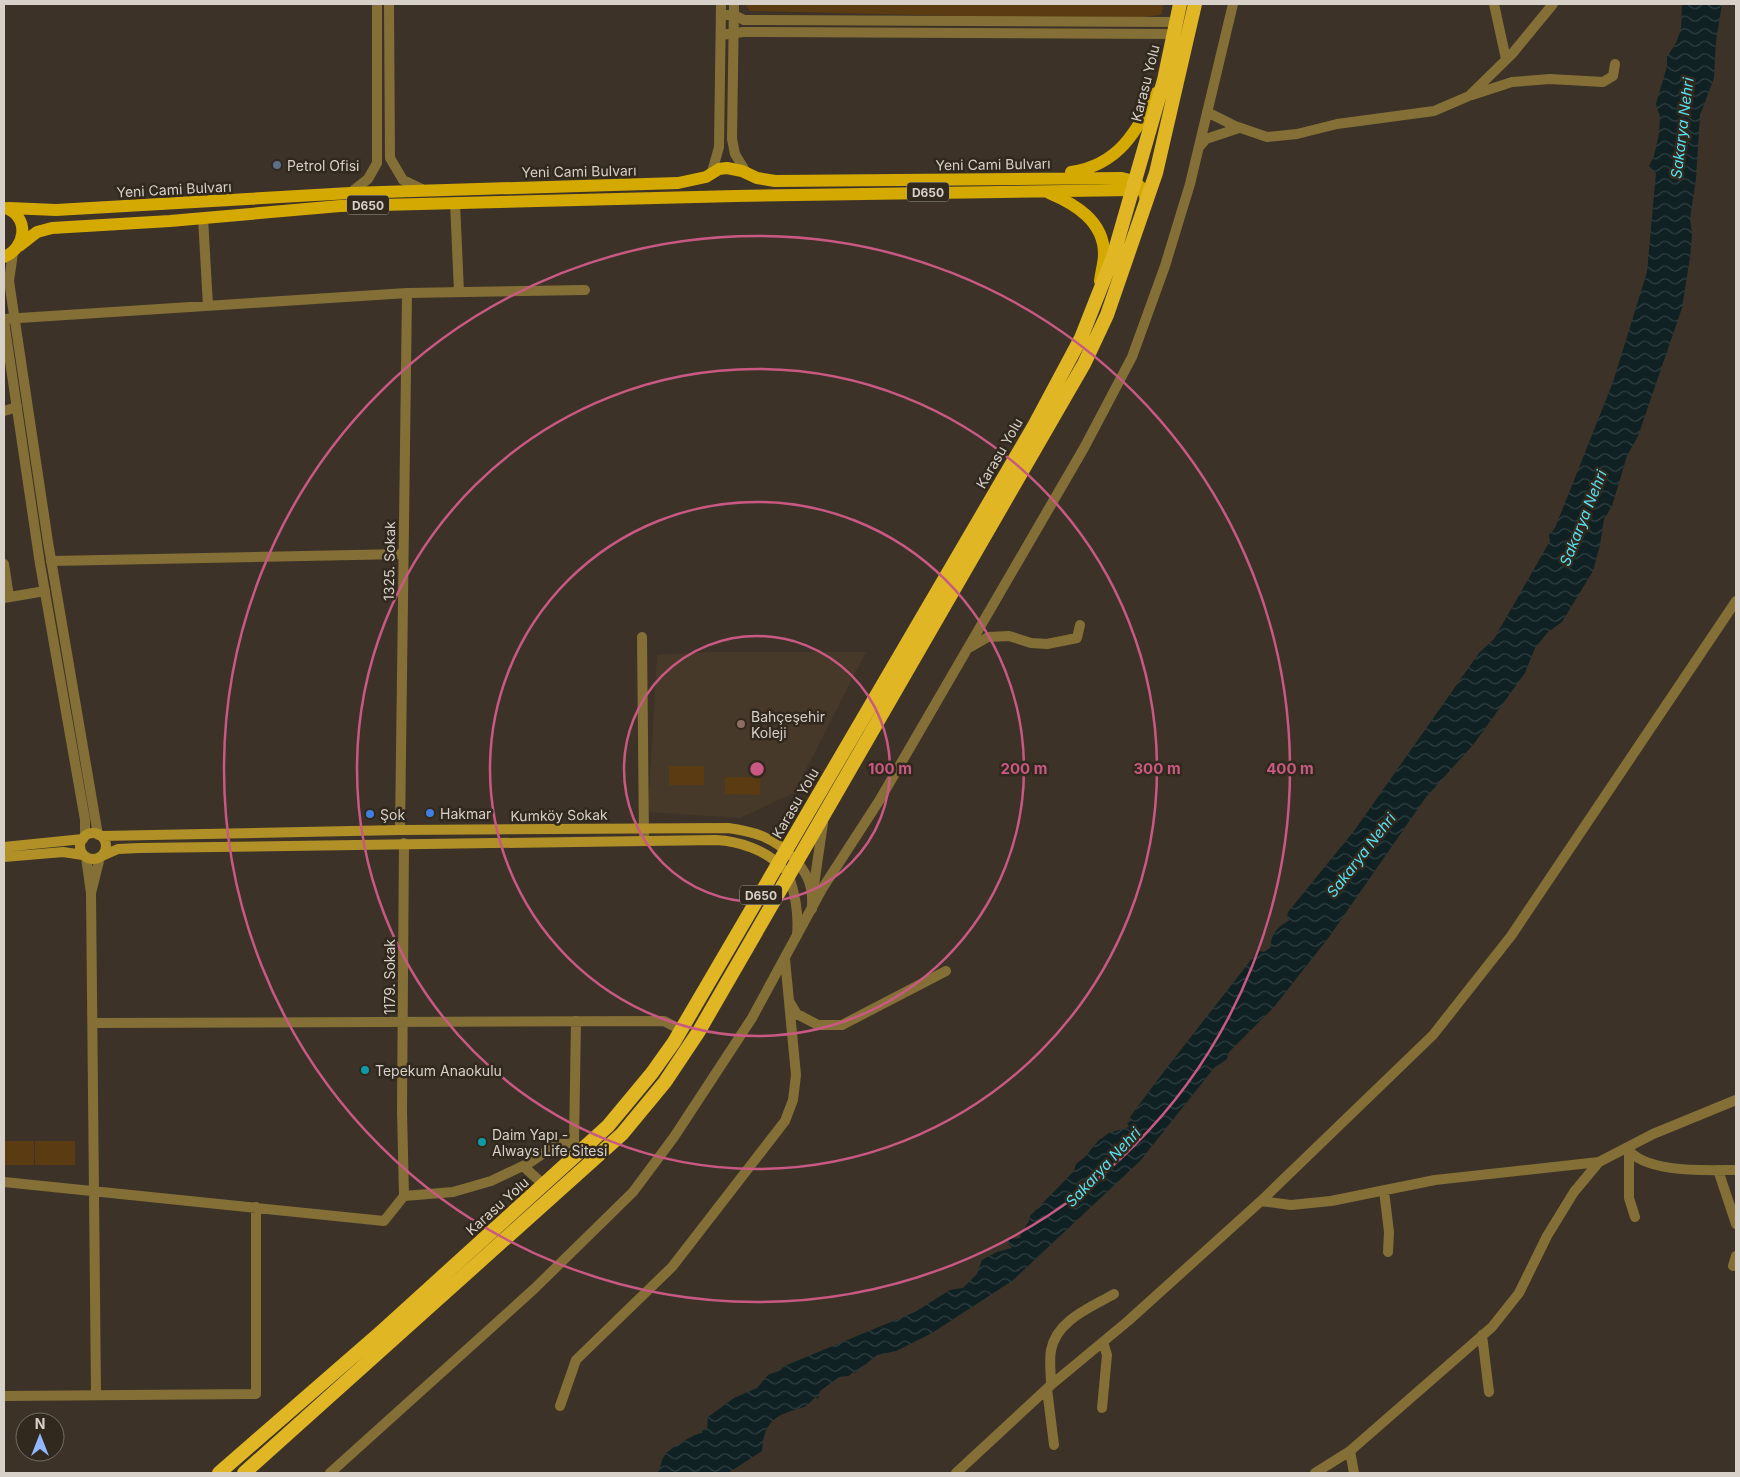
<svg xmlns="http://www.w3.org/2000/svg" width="1740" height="1477" font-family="Inter,sans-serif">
<defs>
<pattern id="water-waves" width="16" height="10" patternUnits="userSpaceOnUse" patternTransform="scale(1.25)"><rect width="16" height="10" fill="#0f2123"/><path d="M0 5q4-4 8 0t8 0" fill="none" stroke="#314042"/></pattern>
</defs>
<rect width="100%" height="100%" fill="#3c3228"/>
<path fill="#473929" d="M709,652H866L794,793L740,818L648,812L657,655Z"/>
<path fill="#5b3b11" d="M745,4H1164L1161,15L1117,20L750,11Z
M669,766H704V785H669Z
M725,777H760V795L725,794Z
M4,1141H34V1165H4Z
M35,1141H75V1165H35Z"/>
<path fill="url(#water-waves)" d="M1682,4H1722L1716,41L1714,78L1700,115L1696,179L1690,218L1692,234L1690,257L1682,308L1638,436L1627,456L1612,506L1604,519L1600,545L1593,571L1562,622L1548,632L1535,648L1525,673L1473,745L1426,797L1329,937L1274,1007L1229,1052L1227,1059L1214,1068L1140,1161L1012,1281L932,1333L896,1351L877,1355L855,1373L854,1371L849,1376L839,1377L820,1391L818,1399L816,1397C811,1400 809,1405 804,1407C777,1415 764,1419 762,1451L728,1473H656C662,1469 660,1461 665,1455C669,1449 695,1433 702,1433L703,1429L707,1430L708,1417L734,1398L757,1388L768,1375L781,1370L782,1367L915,1312L950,1290L963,1288L977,1274L982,1260L997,1252L1012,1248L1008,1243L1009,1239L1020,1238C1021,1229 1030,1225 1030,1216L1074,1171L1076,1164L1085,1157L1098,1141L1109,1133L1129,1127L1127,1123L1131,1121L1130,1117L1162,1074L1258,951L1264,952L1271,947C1269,935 1280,925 1290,920L1287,917L1288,912L1354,831L1479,653L1494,639L1550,541L1549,535L1555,528L1613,382L1647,272L1656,173L1649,166L1654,156L1659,133L1660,117L1656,104L1667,66V57L1676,43L1681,29Z"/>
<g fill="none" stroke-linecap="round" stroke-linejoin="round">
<path stroke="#847036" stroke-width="10" d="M1494,4L1506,59
M1472,95L1512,82L1550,79L1603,82L1613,76L1615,64
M1207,112L1235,126L1267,137L1297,134L1337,124L1434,111L1469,96L1512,54L1553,4
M1200,146L1206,139L1239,128
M455,202L459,292
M203,218L208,306
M4,319L407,293L585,290
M4,411L17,407
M51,561L403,554
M4,564L9,597
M4,598L45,591
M642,637L644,840
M967,649L988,637L1009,636L1031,643L1047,644L1077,638L1080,625
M400,830L407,293
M404,843L402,1111L404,1196L453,1192L491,1181L529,1163L557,1144L574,1143L576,1021
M86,857L91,893L100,857
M813,892L823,823
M91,893L96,1394
M789,1001L797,1014L818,1025H842L946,971
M93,1023L664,1021L681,1030
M1627,1148C1645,1174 1707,1170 1736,1170
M1629,1152V1198L1635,1217
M523,1166L544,1185
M1718,1170L1736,1224
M4,1182L384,1221L404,1196
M1384,1191L1389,1232L1388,1252
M1261,1201L1291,1205L1331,1201L1435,1180L1599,1162
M1733,1266L1736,1256
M1482,1335L1489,1392
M1051,1385C1051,1374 1049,1361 1051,1350C1057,1320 1090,1308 1114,1294
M1047,1389L1054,1445
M4,1396L256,1394V1207
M560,1406L576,1360L672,1267L785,1121L793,1100L796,1075L785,959
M1102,1408L1107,1355L1103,1342
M1350,1451L1354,1473
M330,1473L534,1289L633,1192L674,1137L752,1018L822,889L879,801L1084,448L1132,357L1165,266L1190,184L1233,4
M956,1473L1051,1385L1128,1321L1261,1201L1433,1035L1511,936L1736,601
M1315,1473L1350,1451L1492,1327L1519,1293L1547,1236L1574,1192L1599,1162L1653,1134L1736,1100"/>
<path stroke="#847036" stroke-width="10" d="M389,4L390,158L403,180L422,189
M734,4L732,139L735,154L746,172
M721,15H734L744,20L1176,22
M721,35L743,32L1174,34
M712,172L719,147L721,4
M350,193L368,179L377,163V4
M13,253L9,281L48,542L98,835
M4,321L40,564L85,820V836
M798,863C810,878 813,889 812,909
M789,876C796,897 799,914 797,935"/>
<path stroke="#b19028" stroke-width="10" d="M80 846a13 13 0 1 1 26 0a13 13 0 1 1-26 0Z
M101,836L400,830L728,828C751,831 774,837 790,855
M4,847L83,839
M102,856L118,849L139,848L716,840C738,841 767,850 782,868
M4,857L63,852L83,855"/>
<path stroke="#d4a902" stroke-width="12" d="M1071,172C1119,165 1136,132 1156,93
M1049,193C1075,204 1104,221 1104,254C1104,263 1101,272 1100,281
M9,208L56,210L350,193L678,183L706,177L719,169L727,168L742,171L757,178L775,181L1122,178C1136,181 1144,186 1146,201
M19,246L37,232L52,228L170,221L340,206L736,196L1132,190L1142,188
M4,257C26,248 30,218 6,208"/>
<path stroke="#e0b624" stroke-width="14" d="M219,1473L381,1332L608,1126L652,1073L674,1042L1034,426L1081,338L1113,257L1164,80L1180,4
M244,1473L622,1134L665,1082L699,1031L1084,364L1107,315L1156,173L1195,4"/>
</g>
<g fill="none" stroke="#c95982" stroke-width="2.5">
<circle cx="757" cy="769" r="133"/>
<circle cx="757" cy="769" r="267"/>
<circle cx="757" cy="769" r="400"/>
<circle cx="757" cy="769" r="533"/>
</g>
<circle fill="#5c6f8a" stroke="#31281e" stroke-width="2" cx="277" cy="165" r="5"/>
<circle fill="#8d6e63" stroke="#31281e" stroke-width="2" cx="741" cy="724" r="5"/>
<g fill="#3f7fe0" stroke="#31281e" stroke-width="2">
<circle cx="430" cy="813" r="5"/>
<circle cx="370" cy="814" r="5"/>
</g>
<g fill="#0f9aa8" stroke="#31281e" stroke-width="2">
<circle cx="365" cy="1070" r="5"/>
<circle cx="482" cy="1142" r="5"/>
</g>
<g text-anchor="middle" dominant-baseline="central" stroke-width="5" stroke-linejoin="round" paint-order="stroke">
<g fill="#31281e" stroke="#a59e96" stroke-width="1">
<rect x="907" y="182.5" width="42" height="19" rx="4"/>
<rect x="347" y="195.5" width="42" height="19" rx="4"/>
<rect x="740" y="885.5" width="42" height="19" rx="4"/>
</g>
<g font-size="12" font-weight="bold" fill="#d7d1ca">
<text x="928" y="192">D650</text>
<text x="368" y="205">D650</text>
<text x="761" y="895">D650</text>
</g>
<g font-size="14" fill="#d7d1ca" stroke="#31281e">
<text transform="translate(1145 83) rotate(-76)">Karasu Yolu</text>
<text transform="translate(993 164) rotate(-1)">Yeni Cami Bulvarı</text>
<text transform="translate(579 171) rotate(-1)">Yeni Cami Bulvarı</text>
<text transform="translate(174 189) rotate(-3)">Yeni Cami Bulvarı</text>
<text transform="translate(999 453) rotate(-60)">Karasu Yolu</text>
<text transform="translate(389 561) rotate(-89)">1325. Sokak</text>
<text transform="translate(795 803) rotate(-60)">Karasu Yolu</text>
<text transform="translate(559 815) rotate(-1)">Kumköy Sokak</text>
<text transform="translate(389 977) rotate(-90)">1179. Sokak</text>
<text transform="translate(497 1206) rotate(-42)">Karasu Yolu</text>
</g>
<g font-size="14" fill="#d7d1ca" stroke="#31281e" text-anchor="start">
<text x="287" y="165">Petrol Ofisi</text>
<text x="751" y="716">Bahçeşehir<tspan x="751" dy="16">Koleji</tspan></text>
<text x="440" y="813">Hakmar</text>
<text x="380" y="814">Şok</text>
<text x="375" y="1070">Tepekum Anaokulu</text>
<text x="492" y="1134">Daim Yapı -<tspan x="492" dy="16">Always Life Sitesi</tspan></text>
</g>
<g font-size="15" font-style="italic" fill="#55e2f2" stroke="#31281e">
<text transform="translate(1682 128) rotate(-83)">Sakarya Nehri</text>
<text transform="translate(1583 518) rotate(-68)">Sakarya Nehri</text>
<text transform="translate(1361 855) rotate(-52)">Sakarya Nehri</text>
<text transform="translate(1103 1167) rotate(-47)">Sakarya Nehri</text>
</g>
</g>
<circle cx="757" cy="769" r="8" fill="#c95982" stroke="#31281e" stroke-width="2.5"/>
<g font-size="15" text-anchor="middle" font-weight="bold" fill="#c95982" stroke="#31281e" stroke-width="5" stroke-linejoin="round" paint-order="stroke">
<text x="890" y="774">100 m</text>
<text x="1024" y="774">200 m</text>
<text x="1157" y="774">300 m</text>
<text x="1290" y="774">400 m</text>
</g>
<rect width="1740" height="1477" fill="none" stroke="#d7d1ca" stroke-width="10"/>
<g transform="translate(40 1437)"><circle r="24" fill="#31281e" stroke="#736c63"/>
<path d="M0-4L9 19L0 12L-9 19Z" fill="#92b7fd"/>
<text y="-8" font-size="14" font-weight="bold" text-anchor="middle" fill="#d7d1ca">N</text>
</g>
</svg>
